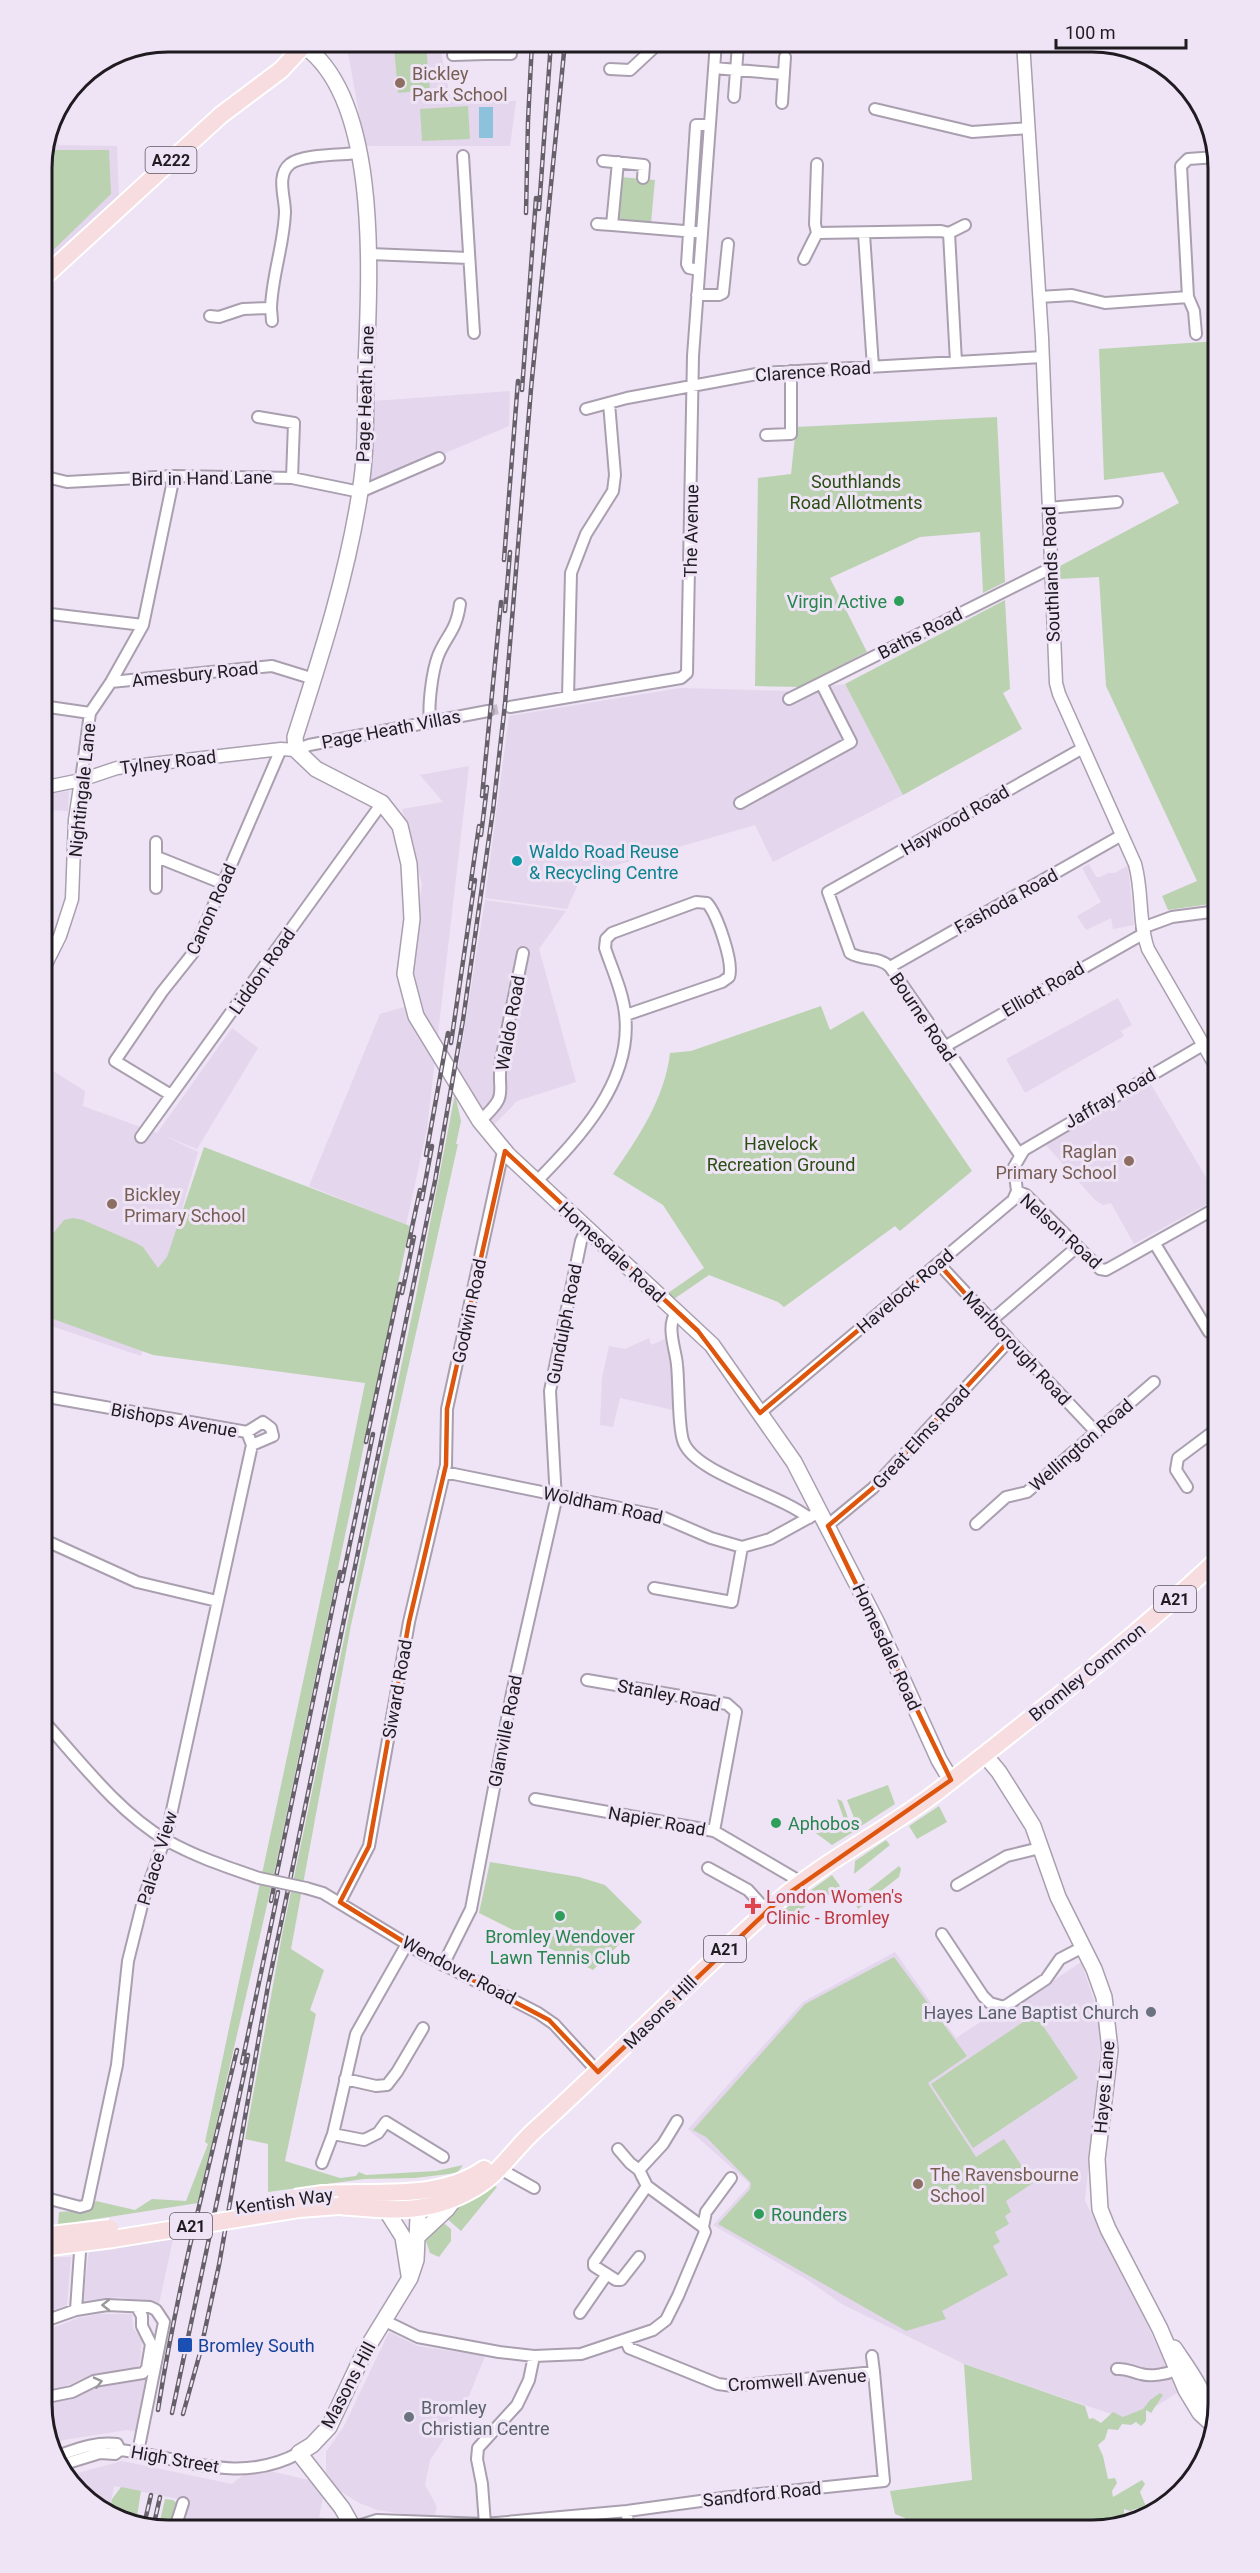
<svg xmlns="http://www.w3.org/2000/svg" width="1260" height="2573" font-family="Roboto,sans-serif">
<rect width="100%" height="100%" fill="#eee4f5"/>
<path fill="#e4d6ed" d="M346,42H439L451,100L516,101L510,146H365Z
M48,134H57L58,145L117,146L119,199L42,268V160Z
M510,391L509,426L370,485L373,401Z
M845,684L903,795L773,862L755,825L582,875L567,909L485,898L509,716L680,688L793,691Z
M469,766L427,1129L406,1225L309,1186L380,1014L422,1002L411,971L422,884L402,809L443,802L420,775Z
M69,791L68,811L42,810V795Z
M1089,864L1096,877H1100L1108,873H1115L1128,865L1134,925L1113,929L1111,918L1086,930L1077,916L1101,902L1082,868Z
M485,900L566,911L539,949L576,1082L517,1101L494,1125L457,1075Z
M1118,998L1132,1025L1121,1031L1124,1036L1025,1093L1006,1059Z
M232,1028L258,1048L197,1149L163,1135L198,1152L141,1356L42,1323V1064L85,1091L83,1106L157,1133Z
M1151,1084L1218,1198L1134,1244L1111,1203L1103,1205L1095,1200L1045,1144Z
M649,1338L651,1345L665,1339L671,1367L673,1410L620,1398L613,1427L600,1425L602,1378L609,1346L625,1349Z
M895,1952L956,2038L993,2014L997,2019L1081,1962L1096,2006L1101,2042L1085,2201L1142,2314L1179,2392L1156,2406L1132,2418H1123L964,2364L842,2304L806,2279L713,2225L749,2186V2183L688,2129L803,2002Z
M174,2235L159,2304L118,2297L83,2301L89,2250L138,2245Z
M42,2257H71L67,2305L42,2314Z
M99,2314H132L133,2328L142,2339L140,2363L137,2368L130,2370L93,2374L59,2389L42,2390V2332L78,2318Z
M389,2332L418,2346L485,2356L469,2396L458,2404L444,2439L430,2460L425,2485L437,2507L434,2518L377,2510L359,2503L338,2490L326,2472V2452L344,2426Z
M149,2376L138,2432L127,2430L64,2440L50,2445L42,2404L63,2400L100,2386L137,2380Z
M122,2461L232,2484L253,2467L326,2484L319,2517L343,2522L341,2531H175L183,2500L114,2486L109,2513L98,2510L70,2475Z"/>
<path fill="#bbd2b0" d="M426,45L430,90L398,93L394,47Z
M468,106L470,139L422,141L420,109Z
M47,138H54L55,150H109L111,194L42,261V160Z
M620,177L655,180L651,223L617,220Z
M1218,341V866L1214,870L1217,903L1168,910L1162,896L1197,881L1106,686L1099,577L1060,579V566L1179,503L1163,472L1104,480L1099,349Z
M997,417L1005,582L983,593L980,532L920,537L830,578L867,652L799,687L755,686L758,478L791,474L796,427Z
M1005,600L1010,689L1003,693L1022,729L903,795L845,684Z
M821,1006L830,1030L863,1011L972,1171L900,1231L895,1226L784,1307L778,1302L709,1275L674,1299L668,1293L704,1268L663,1205L613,1174C638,1138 665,1098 670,1053L691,1051Z
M455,1094L461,1121L456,1144H458L351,1625L291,1949L324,1970L310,2010L316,2014L285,2161L340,2178L356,2176L359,2172L366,2175L436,2171L463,2165L457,2173L415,2178L364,2179L268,2192V2144L245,2139L283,1930L416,1296Z
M204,1147L410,1226L271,1888L198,2203L58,2225L59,2212L88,2210L96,2201L135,2210L152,2199L186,2201L208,2144L205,2142C258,1889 314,1637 365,1383L153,1355L42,1315V1247L64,1220L73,1218L83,1220L134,1242L143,1247L158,1268L167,1257Z
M888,1785L895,1804L858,1828L847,1800Z
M837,1799L842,1801L853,1832L832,1845L809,1828L826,1822L829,1831L846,1825Z
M939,1806L947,1822L917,1839L909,1826Z
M886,1840L890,1845L854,1874L855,1861Z
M490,1862L579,1877L605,1885L642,1922L593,1970L479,1913Z
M899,1866L901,1869L899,1877L858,1909L852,1895L854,1894L858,1898Z
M832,1875L840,1886L815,1905L811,1902L788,1920L786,1908Z
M894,1957L967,2056L928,2083L976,2157L1004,2139L1033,2183L1006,2201L1011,2212L1005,2216L1009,2224L995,2232L1000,2242L993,2246L1008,2275L942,2311L946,2319L906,2331L718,2224L750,2189L751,2183L706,2137L693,2130L805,2004Z
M1035,2014L1078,2078L973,2148L931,2084Z
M493,2185L497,2187L461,2231L444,2216Z
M441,2221L451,2229V2241L439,2257L430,2253L426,2241Z
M964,2364L1085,2406L1089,2419L1093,2418L1101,2423L1113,2412L1123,2417L1143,2409L1150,2400L1160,2393L1163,2395L1151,2413L1146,2410V2421L1141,2426L1136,2422L1131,2425L1122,2424L1118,2430L1108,2429L1105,2439L1098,2445L1103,2456L1108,2479L1115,2478L1117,2483L1112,2491L1113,2497L1142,2480L1145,2484L1140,2492L1149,2514L1144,2518L1138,2508L1130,2511L1124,2509V2523L1110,2527L1106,2522V2528L1092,2531H906L905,2518L895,2514L890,2491L972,2480Z
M121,2487L141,2491L136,2523L109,2513L112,2499Z
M165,2499L173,2500L179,2505L172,2531L158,2530Z"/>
<path fill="#8dc2dc" d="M479,107H493V138H479Z"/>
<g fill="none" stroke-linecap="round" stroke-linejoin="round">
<path stroke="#c5bccb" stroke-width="10" stroke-dasharray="10 5" stroke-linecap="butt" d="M488,711L510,707"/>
<g stroke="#a99faf" stroke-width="14">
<path id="minor" d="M146,46L212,42
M485,54H511
M453,55L485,54V42
M714,68L784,74
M610,69L630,70L660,42
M734,97L738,45
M782,103L785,57
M875,109L972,132L1029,128
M463,156L474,333
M603,161L644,165L643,178
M618,162L612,225L696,232
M817,164L815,224L817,233L941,231L949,233L965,225
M597,224L612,225
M949,233L956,362
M864,234L873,367
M370,254L469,258
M804,259L817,233
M699,270L689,268L687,264L696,125H709
M697,295H719L723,293L728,244
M1039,297L1072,295L1105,303L1188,297L1181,166L1188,159L1216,157
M1188,297L1194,311L1196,334
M271,308L272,321
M210,316L219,317L243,309L271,308C272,275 284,245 285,212C285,197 276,175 290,164C302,154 342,155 358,153
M586,409L627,398L762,373L1043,357
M258,417L294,423L292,478
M766,435L791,434V371
M42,476L67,482L174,476L292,478L360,492L439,458
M1048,508L1117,502
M42,613L143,625
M111,682L272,666L314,679
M568,697L571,573L586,534L613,491L615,475L609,403
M789,699L1051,568
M42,706L90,713
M510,707L681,678L687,673L693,356L716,42
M430,722C428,705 432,672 438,656C447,634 456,632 460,604
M296,750L309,745L488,711
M81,780L90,713L111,682L143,625L174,476
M740,803L851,742L821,683
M157,857L222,883
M156,888V842
M1142,928L1172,917L1218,911
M890,967L1122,835
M944,1047L1143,934
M171,1095L115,1061L162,992L193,953L281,749
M480,1121C511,1092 496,1096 501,1060L523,953
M141,1137L382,803
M1020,1155L890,967C879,956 863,961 850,953L828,892L1083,748
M537,1181C580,1137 633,1081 625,1014C623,992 612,969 605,948L606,939L612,933L696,902L707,903C717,914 734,963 729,977L722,982L626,1015
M1017,1191L1026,1195L1100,1269L1106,1270L1218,1207
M1155,1244L1209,1332
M938,1263L1008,1338V1342L1012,1343L1096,1432
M677,1312C665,1325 676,1350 677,1365C679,1382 678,1431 684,1443C697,1474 780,1494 809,1518
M992,1320L1077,1247
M42,1396L247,1432L263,1422L271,1428L273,1436L252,1445
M760,1413L1013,1200L1017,1191L1014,1167L1024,1150L1203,1045
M444,1472L660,1516L711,1538L742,1547L770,1539L821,1511
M1187,1487L1176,1470L1178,1458L1218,1428
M976,1524L1006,1497L1027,1492L1154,1382
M828,1525L873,1488L1008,1342
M42,1539L137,1582L217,1601
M654,1588L732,1602L742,1547
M587,1680L727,1704L736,1712L714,1831
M42,1719C79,1760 118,1812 166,1840C196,1857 227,1867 259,1878
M535,1799L714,1831L796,1879L800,1884
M708,1868L748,1890L767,1911
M957,1885L1007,1856L1040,1848
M306,1888L323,1893L425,1955L538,2013L554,2024L598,2072
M340,1902L369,1846L409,1622L446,1465L447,1409L502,1156L505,1151
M942,1934L983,1996L990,2003L1004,2007L1046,1979L1060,1959L1083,1947
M443,1965L471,1909L512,1693L556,1500L550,1391L581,1241L587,1228
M345,2079L376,2086L387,2085L397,2072L423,2028
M333,2134L364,2140L378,2133L386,2122L443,2157
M322,2163L333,2134L356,2034L407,1944
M500,2169L534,2188
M639,2170L663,2144L677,2121
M42,2197L80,2207L87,2205L88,2201L117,2065L128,1961L144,1897L167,1833L252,1445L247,1432
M703,2227L706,2212L731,2178
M639,2257L621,2280H616L594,2266V2262L647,2186
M76,2310L80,2252
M580,2313L607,2274
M383,2320L418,2337L499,2352L534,2356L581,2354L653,2330L666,2320L678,2296L705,2232L703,2227L647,2186L639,2170L630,2163L618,2149
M42,2322L76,2310L107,2305L150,2307L156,2310L164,2322L138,2452
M872,2356L874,2372
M1117,2369C1127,2368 1131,2372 1141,2374C1151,2377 1167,2374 1176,2370
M42,2398L72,2392L94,2381L143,2373L147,2368L151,2344L142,2326V2316L137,2307
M54,2457C75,2450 95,2441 117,2444L120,2450C181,2457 239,2486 299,2453
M61,2465L100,2453L115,2454L120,2450
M627,2511L628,2531
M485,2524L482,2484L477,2459L478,2448L517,2405L529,2380L534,2356
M355,2527L377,2520L485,2524L627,2511L730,2497L884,2481L874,2372L733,2386L718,2384L629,2348L626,2340
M174,2531L183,2503"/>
</g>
<g stroke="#a99faf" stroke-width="15">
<path id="tertiary" d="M1023,42L1042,338L1056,683L1059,694L1135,864C1143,892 1138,921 1148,949L1218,1070
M42,788L81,780L117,768L281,749L296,750
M42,972L60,936L72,899L75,820L81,780"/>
</g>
<g stroke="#a99faf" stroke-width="18">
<path id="secondary" d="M304,46C382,101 369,284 366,369C365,410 367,452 360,492C347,576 321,656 295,737L296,750L316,769L382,803L400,826L409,864L412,919L405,974L416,1016L480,1121L508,1155L712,1345L794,1462L877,1623L939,1760L951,1780
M984,1754L999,1772L1033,1826L1058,1897L1094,1969L1104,1997L1110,2050L1097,2159L1100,2209L1108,2229L1160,2329L1186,2390L1200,2413L1212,2424
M386,2210L403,2237L409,2275
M418,2236L447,2209L455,2198
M1174,2348C1188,2369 1208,2394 1209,2420
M355,2531L342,2508L299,2453L312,2445L329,2427L364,2353L410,2278L416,2260L419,2196"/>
</g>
<g stroke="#fff" stroke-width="20">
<path id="primary" d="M42,279L221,115L281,70L307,42
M323,2194C375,2190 439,2201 484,2169
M339,2206C390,2210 428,2216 475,2188C500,2173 514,2149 535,2130C617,2056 693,1976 776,1903C827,1858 889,1830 942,1788C1036,1714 1131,1641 1218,1559"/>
</g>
<use href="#minor" stroke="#fff" stroke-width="10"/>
<use href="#tertiary" stroke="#fff" stroke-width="12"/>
<use href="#secondary" stroke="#fff" stroke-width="15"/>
<use href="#primary" stroke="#f7dce0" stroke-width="16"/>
<g stroke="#666069" stroke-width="4.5">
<path id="rail" d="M539,209L551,42
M526,213L528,121L532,42
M522,390L536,198
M504,560L518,381
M505,611L510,552
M482,796L501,602
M481,835L487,787
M470,888L479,826
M451,1043L475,880
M426,1155L448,1033
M422,1199L432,1146
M408,1246L420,1190
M402,1293L414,1237
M366,1442L400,1284
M342,1581L373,1434
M271,1901L340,1572
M242,2063L278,1892
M158,2410C177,2288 208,2169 237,2050
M172,2413L248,2055
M183,2414L200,2353L219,2265L268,1986L435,1181L463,1020L493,810L505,704L531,389L565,42
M144,2525L151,2495
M153,2528L160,2497"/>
</g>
<use href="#rail" stroke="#eee4f5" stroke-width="2" stroke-dasharray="7" stroke-linecap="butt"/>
<g stroke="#a99faf" stroke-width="14" stroke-linecap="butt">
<path id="minor-bridge" d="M259,1878L306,1888"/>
</g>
<g stroke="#fff" stroke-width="20" stroke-linecap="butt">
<path id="primary-bridge" d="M295,2198L323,2194
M42,2236L110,2228
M42,2248L113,2239L299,2209L339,2206"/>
</g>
<use href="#minor-bridge" stroke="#fff" stroke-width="10"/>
<use href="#primary-bridge" stroke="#f7dce0" stroke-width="16"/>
</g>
<defs><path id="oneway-chevron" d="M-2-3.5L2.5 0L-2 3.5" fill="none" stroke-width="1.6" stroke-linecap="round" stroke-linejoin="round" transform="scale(1.5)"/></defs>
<g stroke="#9a989b">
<use href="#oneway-chevron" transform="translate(106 2305) rotate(179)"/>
<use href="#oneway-chevron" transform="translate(98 2382) rotate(-13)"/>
</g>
<path fill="none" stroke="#de560d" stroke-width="4.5" stroke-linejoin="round" d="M505,1151L698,1331L760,1413L938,1263L1008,1342L873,1488L828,1526L951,1780L779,1900L598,2072L549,2020L425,1955L340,1902L369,1846L409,1622L446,1465L447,1409Z"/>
<g fill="#8d6e63" stroke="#eee4f5" stroke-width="2">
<circle cx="400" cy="83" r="6"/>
<circle cx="1129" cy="1161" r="6"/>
<circle cx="112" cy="1204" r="6"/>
<circle cx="918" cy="2184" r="6"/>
</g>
<g fill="#2e9e5b" stroke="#eee4f5" stroke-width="2">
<circle cx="899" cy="601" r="6"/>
<circle cx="776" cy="1823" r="6"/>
<circle cx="560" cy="1916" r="6"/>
<circle cx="759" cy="2214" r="6"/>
</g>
<circle fill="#0f9aa8" stroke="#eee4f5" stroke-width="2" cx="517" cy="861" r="6"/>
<path fill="#e0444e" stroke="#eee4f5" stroke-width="2" d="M750 1897h6v6h6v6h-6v6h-6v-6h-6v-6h6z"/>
<g fill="#6b7280" stroke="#eee4f5" stroke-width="2">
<circle cx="1151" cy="2012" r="6"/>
<circle cx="409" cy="2417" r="6"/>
</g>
<rect fill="#1a4fb4" stroke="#eee4f5" stroke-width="2" x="177" y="2337" width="16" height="16" rx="3"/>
<g text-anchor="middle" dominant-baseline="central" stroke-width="6" stroke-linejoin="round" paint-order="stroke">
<g fill="#eee4f5" stroke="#5d5761" stroke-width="1.5">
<rect x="145.5" y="147" width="51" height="26" rx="4.5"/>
<rect x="1154" y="1586" width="42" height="26" rx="4.5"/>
<rect x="704" y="1936" width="42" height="26" rx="4.5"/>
<rect x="170" y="2213" width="42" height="26" rx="4.5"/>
</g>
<g font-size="16" font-weight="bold" fill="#1f1b21">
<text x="171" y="160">A222</text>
<text x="1175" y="1599">A21</text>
<text x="725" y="1949">A21</text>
<text x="191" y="2226">A21</text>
</g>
<g font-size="18" fill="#785e54" stroke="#eee4f5" text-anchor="start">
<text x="412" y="73">Bickley<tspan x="412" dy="21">Park School</tspan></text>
<text x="1117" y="1151" text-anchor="end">Raglan<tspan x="1117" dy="21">Primary School</tspan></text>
<text x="124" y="1194">Bickley<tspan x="124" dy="21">Primary School</tspan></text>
<text x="930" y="2174">The Ravensbourne<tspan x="930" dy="21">School</tspan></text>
</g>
<g font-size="18" fill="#1f1b21" stroke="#eee4f5">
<text transform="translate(813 371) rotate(-4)">Clarence Road</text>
<text transform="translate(365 394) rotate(-88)">Page Heath Lane</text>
<text transform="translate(202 478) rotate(-1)">Bird in Hand Lane</text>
<text transform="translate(691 531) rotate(-89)">The Avenue</text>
<text transform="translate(1051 574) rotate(-92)">Southlands Road</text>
<text transform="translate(920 633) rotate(-27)">Baths Road</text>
<text transform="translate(195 674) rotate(-6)">Amesbury Road</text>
<text transform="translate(391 729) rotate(-11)">Page Heath Villas</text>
<text transform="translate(168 762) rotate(-7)">Tylney Road</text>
<text transform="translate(82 790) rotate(-84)">Nightingale Lane</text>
<text transform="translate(955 820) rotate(-30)">Haywood Road</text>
<text transform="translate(1006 901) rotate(-29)">Fashoda Road</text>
<text transform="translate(211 909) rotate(-66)">Canon Road</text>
<text transform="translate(262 971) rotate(-55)">Liddon Road</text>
<text transform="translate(1043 989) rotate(-30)">Elliott Road</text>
<text transform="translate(923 1017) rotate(56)">Bourne Road</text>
<text transform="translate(510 1023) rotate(-80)">Waldo Road</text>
<text transform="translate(1110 1098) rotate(-30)">Jaffray Road</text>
<text transform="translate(1061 1231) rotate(42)">Nelson Road</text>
<text transform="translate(612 1252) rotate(43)">Homesdale Road</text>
<text transform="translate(905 1291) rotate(-40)">Havelock Road</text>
<text transform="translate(469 1311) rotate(-78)">Godwin Road</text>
<text transform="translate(564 1324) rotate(-79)">Gundulph Road</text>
<text transform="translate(1017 1348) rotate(47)">Marlborough Road</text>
<text transform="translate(174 1420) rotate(10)">Bishops Avenue</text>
<text transform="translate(921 1437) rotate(-47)">Great Elms Road</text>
<text transform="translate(1081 1445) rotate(-41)">Wellington Road</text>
<text transform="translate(603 1505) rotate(12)">Woldham Road</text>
<text transform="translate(887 1647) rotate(65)">Homesdale Road</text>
<text transform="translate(1087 1672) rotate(-39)">Bromley Common</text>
<text transform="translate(397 1689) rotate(-80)">Siward Road</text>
<text transform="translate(669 1695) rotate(11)">Stanley Road</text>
<text transform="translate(505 1731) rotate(-79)">Glanville Road</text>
<text transform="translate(657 1821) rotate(10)">Napier Road</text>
<text transform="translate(157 1858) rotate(-73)">Palace View</text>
<text transform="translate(459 1970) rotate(28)">Wendover Road</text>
<text transform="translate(660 2012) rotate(-45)">Masons Hill</text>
<text transform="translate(1104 2087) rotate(-85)">Hayes Lane</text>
<text transform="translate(284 2201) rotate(-8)">Kentish Way</text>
<text transform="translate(797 2380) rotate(-4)">Cromwell Avenue</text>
<text transform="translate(348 2385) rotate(-62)">Masons Hill</text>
<text transform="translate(175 2459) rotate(10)">High Street</text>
<text transform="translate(762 2494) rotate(-6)">Sandford Road</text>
</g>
<g font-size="18" fill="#2b4f13" stroke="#eee4f5">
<text x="856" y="481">Southlands<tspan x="856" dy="21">Road Allotments</tspan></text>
<text x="781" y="1143">Havelock<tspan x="781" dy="21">Recreation Ground</tspan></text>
</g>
<g font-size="18" fill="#27864d" stroke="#eee4f5" text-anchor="start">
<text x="887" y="601" text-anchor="end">Virgin Active</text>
<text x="788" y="1823">Aphobos</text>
<text x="560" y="1936" text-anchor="middle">Bromley Wendover<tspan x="560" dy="21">Lawn Tennis Club</tspan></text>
<text x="771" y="2214">Rounders</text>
</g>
<g font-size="18" fill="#0d838f" stroke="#eee4f5" text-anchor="start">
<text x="529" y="851">Waldo Road Reuse<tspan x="529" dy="21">&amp; Recycling Centre</tspan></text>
</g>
<g font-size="18" fill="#be3a42" stroke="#eee4f5" text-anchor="start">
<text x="766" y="1896">London Women's<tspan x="766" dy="21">Clinic - Bromley</tspan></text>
</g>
<g font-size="18" fill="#5b616d" stroke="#eee4f5" text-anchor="end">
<text x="1139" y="2012">Hayes Lane Baptist Church</text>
<text x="421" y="2407" text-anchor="start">Bromley<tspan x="421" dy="21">Christian Centre</tspan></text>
</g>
<g font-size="18" fill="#164399" stroke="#eee4f5" text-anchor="start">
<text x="198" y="2345">Bromley South</text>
</g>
</g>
<path d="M0 0H1260V2573H0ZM168 52H1092A116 116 0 0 1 1208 168V2404A116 116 0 0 1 1092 2520H168A116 116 0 0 1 52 2404V168A116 116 0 0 1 168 52Z" fill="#eee4f5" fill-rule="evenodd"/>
<path fill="none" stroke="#1f1b21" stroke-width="3" d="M168 52H1092A116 116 0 0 1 1208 168V2404A116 116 0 0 1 1092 2520H168A116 116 0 0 1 52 2404V168A116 116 0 0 1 168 52Z"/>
<path d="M1056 39v9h130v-9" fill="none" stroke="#1f1b21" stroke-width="3"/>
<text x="1065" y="39" font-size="18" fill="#1f1b21" stroke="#eee4f5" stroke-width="4.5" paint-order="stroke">100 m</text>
</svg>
